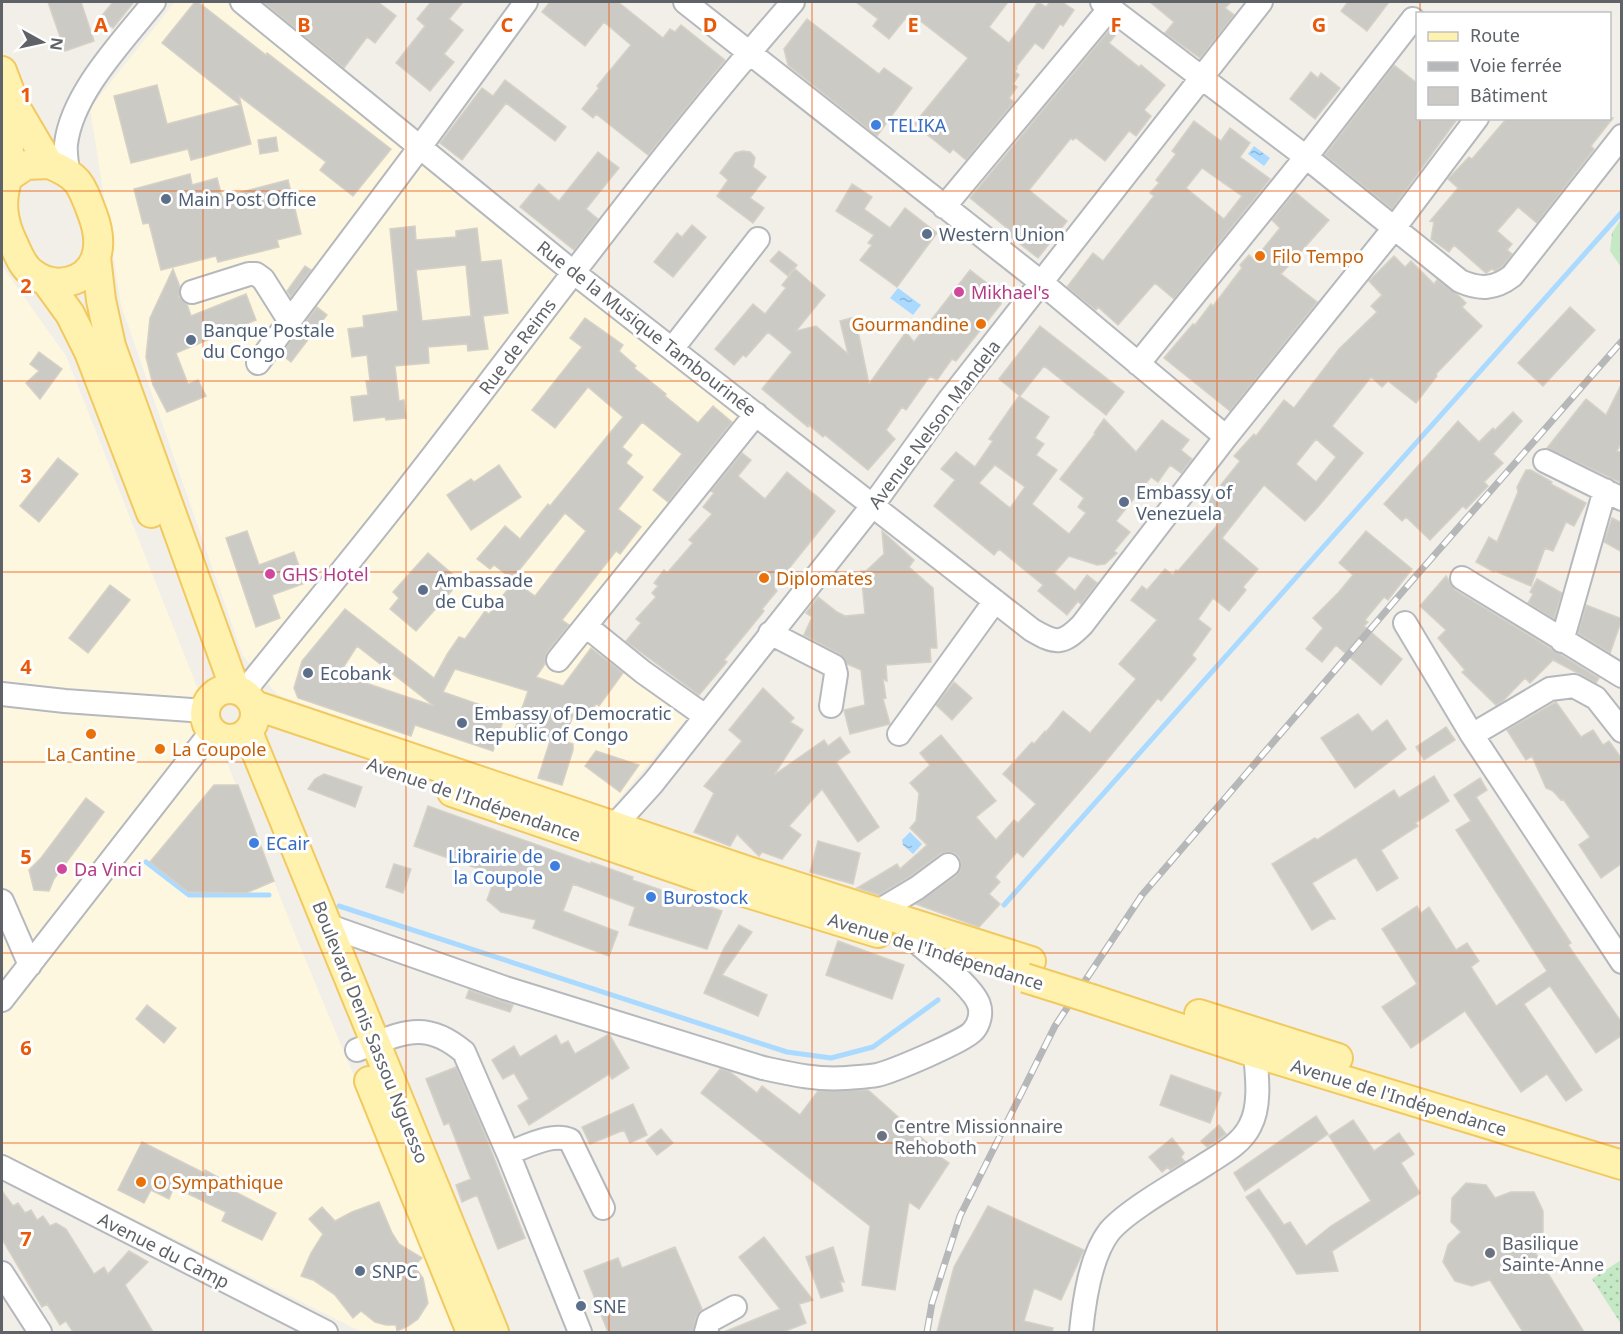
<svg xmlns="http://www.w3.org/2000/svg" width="1623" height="1334" font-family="'Noto Sans',sans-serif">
<defs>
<pattern id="green-dots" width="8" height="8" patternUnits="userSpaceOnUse" patternTransform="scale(1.5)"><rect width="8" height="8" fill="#c5e8c5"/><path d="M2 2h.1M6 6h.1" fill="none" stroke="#a3c0a4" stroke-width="1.8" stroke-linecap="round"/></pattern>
<pattern id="forest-firs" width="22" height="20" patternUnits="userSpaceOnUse" patternTransform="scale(1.5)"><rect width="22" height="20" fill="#c5e8c5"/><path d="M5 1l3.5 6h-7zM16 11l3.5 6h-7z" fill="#a3c0a4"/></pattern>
<pattern id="water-ripples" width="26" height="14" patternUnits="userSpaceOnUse" patternTransform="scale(1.5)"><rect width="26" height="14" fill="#aadaff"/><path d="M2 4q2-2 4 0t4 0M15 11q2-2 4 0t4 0" fill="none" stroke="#8eb4d2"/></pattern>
</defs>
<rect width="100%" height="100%" fill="#f1efe8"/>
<path fill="#fef7e0" d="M175,2H225L744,414L577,624L688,717L608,812L278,695L243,656L121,305L90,108Z
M2,266L66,356L294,932L460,1332H362L2,1153Z"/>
<path fill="url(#green-dots)" d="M1621,1260V1324L1592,1279Z"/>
<path fill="url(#forest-firs)" d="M1621,219H1622L1621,267L1610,251L1612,233Z"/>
<path fill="url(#water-ripples)" d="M1254,146L1270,158L1264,166L1248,154Z
M898,288L921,305L913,315L890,298Z
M910,832L922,844L913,854L903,845L902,840Z"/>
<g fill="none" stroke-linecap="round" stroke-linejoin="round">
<path stroke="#aadaff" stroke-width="5" d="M146,862L189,895H269
M1004,905L1622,212
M339,906L787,1052L831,1058L873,1047L938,1000"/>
</g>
<path fill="#cccac5" stroke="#d6d1c6" stroke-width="1.5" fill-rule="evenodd" d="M48,2H81L94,41L65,51Z
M113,2H134L113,28L100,18Z
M195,2H198L266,55L267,53L391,149L353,196L320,170L326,162L239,96L251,144L191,160L188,149L131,163L114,96L157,85L167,124L240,105L162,43Z
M263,2H378L396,16L375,43L367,37L344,68Z
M431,2H463L449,19L463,30L444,54L454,62L430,91L396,63L425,26L417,19Z
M550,2H618L663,38L670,29L675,32L681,25L725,60L648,155L596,114L593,118L582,109L599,88L597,86L631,45L604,22L585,46L542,12Z
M856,2H1008L989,27L1009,43L1038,2L1046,7L1050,2H1062L1074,10L1063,26L1060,24L1043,49L1035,43L1016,67L1017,68L1015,72L1019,75L1013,84L1017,87L1009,98L1014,102L966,160L953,149L950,153L914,124L968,58L910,13L889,39L873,26L878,19Z
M1150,2H1231L1225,8L1234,15L1200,58L1165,33L1174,22Z
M1348,2H1389L1367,31L1341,11Z
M807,19L879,74L884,68L912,88L877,136L788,65L784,49Z
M1111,28L1117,33L1109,43L1139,67L1141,65L1165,85L1144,110L1151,116L1136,136L1129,131L1105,161L1076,138L1073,140L1071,138L1029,190L1067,221L1038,258L1006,233L1008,229L970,198Z
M1394,65L1418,84V118H1458L1392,209L1325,155Z
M1311,72L1318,78L1321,73L1340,88L1315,119L1290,99Z
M505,80L566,127L555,141L506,103L462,160L440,143L482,88L493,96Z
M1507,118H1613L1591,146L1594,149L1537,223L1518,207L1497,231L1512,244L1507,250L1512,254L1503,266L1495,271L1492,269L1486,273L1454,245L1449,252L1431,239L1434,222L1430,221L1458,188L1448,179L1469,157L1472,159Z
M1194,121L1221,141L1230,128L1250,143L1240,157L1270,179L1174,299L1155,283L1118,325L1098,307L1096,310L1067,287L1093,253L1103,261L1154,196L1150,193L1159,183L1156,180L1176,154L1172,151ZM1202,168L1242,196L1224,219L1186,188Z
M276,137L278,151L260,154L258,140Z
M743,151L750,152L753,155L755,158L753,167L766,177L750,198L764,208L753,223L717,196L728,180L720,173L735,153Z
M598,152L619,168L586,209L598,219L574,250L520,207L539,184L559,201Z
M190,174L192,185L217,178L222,197L288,180L301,234L277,240L279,247L218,262L216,256L161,270L149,223L143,224L134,189Z
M852,184L872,197L864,209L890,228L905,208L937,233L897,287L860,260L872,245L868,243L874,235L836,211Z
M1295,192L1329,220L1281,274L1317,302L1230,411L1164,358L1193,324L1195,325L1211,304L1213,306L1242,268L1240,265L1249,255L1254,260L1280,228L1272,220Z
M692,225L706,237L673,277L654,262L677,233L682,237Z
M415,226L416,240L456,237V231L477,228L481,262L501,260L508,313L483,316L488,349L468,351L467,344L428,347L429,363L395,366L399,401L404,400L406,418L386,420L385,417L354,421L351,397L368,395L366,381H370L367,355L352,357L348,329L364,327L363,316L398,311L390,229ZM466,265L471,316L422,321L416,270Z
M779,251L797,265L788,276L770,261Z
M1394,256L1405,267L1411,261L1434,284L1437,280L1458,295L1466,303L1462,307L1482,326L1436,374L1437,376L1416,403L1388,381L1382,387L1371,377L1332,426L1363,453L1318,507L1305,521L1264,485L1222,538L1258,569L1243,587L1246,590L1229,611L1213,598L1198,619L1211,629L1192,655L1196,659L1161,701L1158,698L1097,772L1023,857L1017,852L995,877L1000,882L989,894L1000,904L979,927L916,904L956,876L960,871L961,864L959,857L954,853L947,852L940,854L909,877L879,895L857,888L897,864L900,869L927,845L910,828L916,821L919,793L910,783L930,765L920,753L941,735L996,801L976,817L996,840L1014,820L1018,823L1036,804L1003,774L1032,742L1034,744L1045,731L1046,732L1063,711L1090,733L1136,679L1119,664L1157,620L1131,600L1142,586L1147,590L1165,569L1173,575L1176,570L1178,571L1226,515L1208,501L1240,461L1234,456L1254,434L1256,436L1284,400L1294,408L1339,349L1377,312L1371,306L1382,295L1369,281ZM1316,439L1336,457L1316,482L1296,464Z
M305,266L311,270L291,297L287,291Z
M173,269L180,287L179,297L187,304L191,316L246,294L256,320L176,353L188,384L198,380L206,396L167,412L153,385L146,357L150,318Z
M795,269L825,295L796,331L816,326L848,354L840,321L855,317L869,384L906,332L914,342L970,270L1001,294V304L956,361L952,359L937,380L930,376L906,410L902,407L886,430L895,439L868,470L825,435L823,437L809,425L808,427L762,389L792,352L768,332L746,357L743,355L734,365L715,349L753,304L765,314L786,288L782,285Z
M317,307L327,315L291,362L281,354Z
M1570,307L1595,330L1543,386L1518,363Z
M585,318L623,345L619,351L636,366L634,368L666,394L665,396L698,423L713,406L732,422L668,502L653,490L682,454L642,422L622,447L632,455L626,463L643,477L618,509L641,527L620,554L616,551L562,620L569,625L547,652L545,657V664L536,677L563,686L591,648L623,673L599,706L596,704L584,720L573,715L564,741L573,744V750L562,785L538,778L550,741L515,729L528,691L455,669L443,692L495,710L493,715L504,718L493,751L415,725L411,736L298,698L294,688L302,661L345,609L434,678L448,653L459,637L465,639L485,611L489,614L514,581L535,596L586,531L565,513L512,579L494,565L490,569L477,559L505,526L520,539L548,504L550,506L623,417L588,387L555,428L532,410L582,347L570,338ZM357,646L434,706L339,674Z
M1040,326L1124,392L1106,415L1044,366L1020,396L999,379Z
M39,352L62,369L40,399L26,383L39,371L30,364Z
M1622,383V441L1617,451L1622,453V483L1547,448L1586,399L1606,415Z
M1019,396L1049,417L1035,438L1044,444L1036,455L1057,470L1032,504L1069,534L1086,513L1078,507L1084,498L1060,479L1095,434L1094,433L1104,419L1136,452L1162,420L1189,440L1181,450L1192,459L1181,473L1170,465L1158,482L1151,477L1116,521L1130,532L1114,551L1117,553L1105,564L1097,565L1069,556L1054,573L1075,591L1087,575L1097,583L1081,604L1078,601L1067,615L1038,591L1043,585L999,549L994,555L934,506L955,480L941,469L956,452L975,467L993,441L989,439ZM995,465L1025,487L1010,508L979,483Z
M1513,412L1522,421L1493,454L1503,463L1484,482L1488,486L1466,509L1463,506L1430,540L1406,517L1402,521L1384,504L1458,421L1479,442L1493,428L1495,430Z
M742,453L751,460L738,476L765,499L787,472L835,511L774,587L777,591L762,609L764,611L724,660L727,662L699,695L626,641L641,623L636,619L656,597L652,593L658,586L654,583L664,570L667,573L693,543L689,540L712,514L703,507L714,493L711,491Z
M58,458L78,474L39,522L20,506Z
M499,465L521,497L471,530L447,495L471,479L474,482Z
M1526,470H1531L1552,482L1551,484L1586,503L1574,526L1566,522L1553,551L1545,548L1531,586L1495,571L1494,572L1476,562L1489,537L1497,542L1518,492L1517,487Z
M1612,518L1622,523V552L1604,542Z
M247,531L259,565L294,552L305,583L272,595L280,618L256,627L226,538Z
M882,531L914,560L909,567L933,588L937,648H930L931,662L886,665L887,681L883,679L886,698L883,699L890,724L850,734L844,710L865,705L861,670L847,664L840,654L804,635L812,617L806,613L818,597L837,612L845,616L865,614L861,571H866L884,554Z
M1366,531L1412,569L1388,600L1384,597L1365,620L1368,622L1364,626L1402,659L1381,685L1336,645L1322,662L1306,649L1323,628L1313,618L1338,593L1353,575L1339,563Z
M428,553L456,577L450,585L454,588L416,631L390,609L399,598L393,592Z
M1446,576L1455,590L1599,678L1596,683L1553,660L1530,683L1525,678L1503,701L1496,705L1462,672L1465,670L1438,638L1446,630L1420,606Z
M1537,579L1562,593L1554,619L1528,603L1533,594L1530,592Z
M110,585L130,600L88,653L69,638Z
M1586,605L1622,619L1610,653L1578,633Z
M954,682L972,698L952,720L936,705Z
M763,688L794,718L790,722L803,730L774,775L824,740L828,746L840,737L850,752L836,762L879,827L858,842L822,789L789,826L801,835L782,859L762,852L759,856L737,834L730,846L694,832L714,793L704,786L742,741L729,730Z
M1556,702L1581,737L1593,730L1603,745L1609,741L1622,759V863L1601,878L1579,845L1590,837L1563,799L1561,800L1553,791L1546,788L1532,756L1526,760L1507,730Z
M1358,714L1372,732L1387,720L1406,749L1355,788L1321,738Z
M1446,727L1455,740L1424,760L1416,747Z
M596,751L639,765L620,792L585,766Z
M324,774L362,787L355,807L308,789L315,779Z
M1434,776L1449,801L1415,823L1418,826L1381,850L1398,878L1377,891L1356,857L1312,883L1335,919H1330L1312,930L1272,864L1315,838L1317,840L1394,790L1399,798Z
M1480,778L1487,790L1476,797L1571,943L1568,945L1622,1023V1035L1596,1053L1550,986L1524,1004L1582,1090L1566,1101L1547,1074L1521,1092L1465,1011L1411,1048L1382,1007L1417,984L1382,929L1417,906L1421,913L1429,907L1456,950L1467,943L1479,961L1471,967L1496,1006L1547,971L1456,830L1471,821L1454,795Z
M214,785H238L274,881L246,893L188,892L150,862Z
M86,798L104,812L54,879L49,891L34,890L29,870L41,858Z
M428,806L591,864V862L633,877L632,880L722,911L707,949L629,925L635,907L573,884L563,911L618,932L609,956L533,928L536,920L501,912L487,900L496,875L414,846Z
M818,841L860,853L853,884L810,872Z
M394,864L411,869L403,893L386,887Z
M739,925L752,932L722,975L767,995L758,1016L704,993L724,948Z
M838,941L904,965L892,999L826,975Z
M469,990L513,1005L510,1012L466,998Z
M147,1005L176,1028L164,1043L136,1019Z
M609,1034L629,1068L612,1079L609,1074L529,1125L518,1106L529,1099L514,1073L503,1079L492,1060L514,1046L520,1057L556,1035L561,1045L568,1041L575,1054Z
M456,1067L484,1132L525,1238L498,1249L477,1195L462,1202L456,1185L471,1179L449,1123L444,1125L426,1079Z
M720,1069L730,1072L757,1093L762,1086L800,1115L818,1091L868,1090L941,1155L939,1156L949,1163L919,1209L909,1202L895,1290L862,1285L870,1226L701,1093Z
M1171,1075L1221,1093L1210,1123L1160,1105Z
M633,1104L647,1135L630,1143L624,1130L590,1144L582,1127Z
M1316,1116L1328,1134L1245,1191L1234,1173Z
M1353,1120L1374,1151L1399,1133L1414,1154L1401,1163L1420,1193L1332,1251L1338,1271L1297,1274L1271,1233L1246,1197L1259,1189L1284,1225L1290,1222L1306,1246L1331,1226L1371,1201L1329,1136Z
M1219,1125L1226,1134L1207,1147L1201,1141Z
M661,1129L673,1143L657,1155L646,1141Z
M1172,1138L1184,1153L1181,1157L1185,1162L1170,1170L1168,1167L1162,1172L1149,1157Z
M142,1142L204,1173L205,1170L220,1178L218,1183L276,1213L262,1240L222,1221L226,1212L174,1187L169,1199L151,1190L144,1203L118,1190Z
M1466,1183L1486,1185L1495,1198L1511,1192H1534L1543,1211V1232L1530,1244L1584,1332H1523L1490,1280L1472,1286L1455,1281L1443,1262L1448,1245L1461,1232L1451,1222L1452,1198Z
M2,1191L13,1206L18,1203L25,1213L31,1210L37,1220L43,1216L50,1226L56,1223L66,1229L94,1274L104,1267L108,1274L129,1251L148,1262L125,1285L153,1332H73L66,1321L60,1325L47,1304L42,1307L2,1239Z
M379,1202L392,1233L399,1244L422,1258L414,1266L423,1278L428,1303L418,1319L408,1326L397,1331L396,1325H386L375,1322L361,1311L353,1318L335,1295L313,1280L301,1276L311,1253L323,1234L309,1219L322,1207L335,1221L352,1212Z
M988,1206L1084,1250L1061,1300L1034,1288L1024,1321L1053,1328L1052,1332H937L954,1267Z
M764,1237L813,1300L799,1304L806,1323L783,1332H724L780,1309L739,1257Z
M675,1247L702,1309L696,1317L693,1332H608L584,1271L618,1258L622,1268Z
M833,1247L844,1282L840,1281L843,1291L821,1298L806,1257Z"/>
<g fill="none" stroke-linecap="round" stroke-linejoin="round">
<g stroke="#b5b8bc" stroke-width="26">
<path id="minor" d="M242,2L573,272L1032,630C1056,644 1062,645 1082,625L1226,437L1395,227L1477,118
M685,2L1042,283L1226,437
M1102,2L1306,157L1460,281C1480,290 1495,289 1512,276L1622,136
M68,172C67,163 65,152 66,144C72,93 123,41 154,2
M944,207L1110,8
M192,292L249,274H256L263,279L289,320
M672,349L758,239
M258,363L420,147L526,2
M1138,364L1306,157L1413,19
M1545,461L1622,499
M1462,578L1622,676
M1405,623L1472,735L1622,962
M586,626L643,672L705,716
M770,633L834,666L836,674L831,706
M1562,641L1605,490
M558,660L756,414
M243,693C299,623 356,555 411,484C537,322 658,156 793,2
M2,694L65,701L205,711
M899,734L995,601
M1472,735L1550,689L1574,686L1596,698L1622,731
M606,839L615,825L653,783L873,505L949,400L1261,2
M2,901L30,965
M877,912L917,888L948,865
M329,926L505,988L763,1068C791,1074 817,1080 845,1078C855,1077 867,1077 877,1075C891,1072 965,1041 973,1031C979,1025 982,1013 979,1005C974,988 935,958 921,946
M2,1000L212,731
M357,1050C401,1034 424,1018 464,1052L508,1153L580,1332
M508,1153C526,1147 552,1132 570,1140L603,1208
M2,1167L326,1332
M2,1273L40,1332
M706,1332L709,1321L735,1307
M1081,1332C1084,1302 1090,1257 1109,1232C1127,1210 1180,1181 1206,1164C1223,1153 1241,1144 1250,1126C1261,1106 1257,1075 1255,1053"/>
</g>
<g stroke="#f2c960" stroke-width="32">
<path id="major" d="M2,71L16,108L49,164
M2,111L9,146L8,177
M49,164C79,176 81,184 92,213C97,226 101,242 96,257C87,284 53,290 32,273C22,266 18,253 13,243C2,220 0,201 8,177L26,165Z
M96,257L101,300L111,346L235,689
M46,281L70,314L89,352L151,513
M205 714a25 25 0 1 1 50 0a25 25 0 1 1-50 0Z
M254,705L748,871L1031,961
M248,732L494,1332
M452,792L744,892L878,933
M1092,999L1255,1053L1622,1165
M1199,1014L1338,1058
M369,1081L471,1332"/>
</g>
<use href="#minor" stroke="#fff" stroke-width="22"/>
<use href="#major" stroke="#fff2af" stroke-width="28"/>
<g stroke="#b6b7b8" stroke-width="7">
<path id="rail" d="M927,1332L932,1303L960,1216L1055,1026L1142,895L1416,576L1622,341"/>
</g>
<use href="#rail" stroke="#fff" stroke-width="4.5" stroke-dasharray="14" stroke-linecap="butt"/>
<g stroke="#f2c960" stroke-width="32" stroke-linecap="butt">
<path id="major-bridge" d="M1025,978L1092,999"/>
</g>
<use href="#major-bridge" stroke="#fff2af" stroke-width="28"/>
</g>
<path fill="none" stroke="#e8590c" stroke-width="1.5" stroke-opacity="0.55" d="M203,2V1332M406,2V1332M609,2V1332M812,2V1332M1014,2V1332M1217,2V1332M1420,2V14M1420,118V1332M2,191H1622M2,381H1622M2,572H1622M2,762H1622M2,953H1622M2,1143H1622"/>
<g fill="#3f7fe0" stroke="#fff" stroke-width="2">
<circle cx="876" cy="125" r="6"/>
<circle cx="254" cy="843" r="6"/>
<circle cx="555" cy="866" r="6"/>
<circle cx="651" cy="897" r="6"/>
</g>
<g fill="#5c6f8a" stroke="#fff" stroke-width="2">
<circle cx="166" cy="199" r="6"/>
<circle cx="927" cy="234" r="6"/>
<circle cx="191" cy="340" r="6"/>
<circle cx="1124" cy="502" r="6"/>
<circle cx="423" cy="590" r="6"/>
<circle cx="308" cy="673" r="6"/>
<circle cx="462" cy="723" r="6"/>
<circle cx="360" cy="1271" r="6"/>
<circle cx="581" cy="1306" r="6"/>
</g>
<g fill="#e8710a" stroke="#fff" stroke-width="2">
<circle cx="1260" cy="256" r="6"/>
<circle cx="981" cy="324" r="6"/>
<circle cx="764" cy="578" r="6"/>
<circle cx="91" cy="734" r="6"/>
<circle cx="160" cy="749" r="6"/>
<circle cx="141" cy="1182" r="6"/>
</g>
<g fill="#d1479c" stroke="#fff" stroke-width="2">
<circle cx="959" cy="292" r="6"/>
<circle cx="270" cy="574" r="6"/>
<circle cx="62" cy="869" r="6"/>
</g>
<g fill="#6b7280" stroke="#fff" stroke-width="2">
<circle cx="882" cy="1136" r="6"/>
<circle cx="1490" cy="1253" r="6"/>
</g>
<g text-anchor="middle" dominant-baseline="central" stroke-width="6" stroke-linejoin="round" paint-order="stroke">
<g font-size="18" fill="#366cbe" stroke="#fff" text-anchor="start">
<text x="888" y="125">TELIKA</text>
<text x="266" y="843">ECair</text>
<text x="543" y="856" text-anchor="end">Librairie de<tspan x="543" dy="21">la Coupole</tspan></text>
<text x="663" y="897">Burostock</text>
</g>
<g font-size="18" fill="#4e5e75" stroke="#fff" text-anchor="start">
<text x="178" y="199">Main Post Office</text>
<text x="939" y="234">Western Union</text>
<text x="203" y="330">Banque Postale<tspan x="203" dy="21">du Congo</tspan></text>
<text x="1136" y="492">Embassy of<tspan x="1136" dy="21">Venezuela</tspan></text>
<text x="435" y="580">Ambassade<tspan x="435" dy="21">de Cuba</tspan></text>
<text x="320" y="673">Ecobank</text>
<text x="474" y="713">Embassy of Democratic<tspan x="474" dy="21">Republic of Congo</tspan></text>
<text x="372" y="1271">SNPC</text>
<text x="593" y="1306">SNE</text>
</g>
<g font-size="18" fill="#c56008" stroke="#fff" text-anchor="start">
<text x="1272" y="256">Filo Tempo</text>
<text x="969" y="324" text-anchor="end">Gourmandine</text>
<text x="776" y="578">Diplomates</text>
<text x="172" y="749">La Coupole</text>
<text x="91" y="754" text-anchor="middle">La Cantine</text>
<text x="153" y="1182">O Sympathique</text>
</g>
<g font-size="18" fill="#b23c85" stroke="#fff" text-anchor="start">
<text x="971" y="292">Mikhael's</text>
<text x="282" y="574">GHS Hotel</text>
<text x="74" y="869">Da Vinci</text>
</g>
<g font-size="18" fill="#5f6368" stroke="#fff">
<text transform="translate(647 328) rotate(38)">Rue de la Musique Tambourinée</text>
<text transform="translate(517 346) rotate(-53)">Rue de Reims</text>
<text transform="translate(934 424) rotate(-53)">Avenue Nelson Mandela</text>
<text transform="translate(474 799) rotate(19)">Avenue de l'Indépendance</text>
<text transform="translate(936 951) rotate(17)">Avenue de l'Indépendance</text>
<text transform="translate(371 1032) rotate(68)">Boulevard Denis Sassou Nguesso</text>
<text transform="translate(1399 1097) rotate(17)">Avenue de l'Indépendance</text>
<text transform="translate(164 1250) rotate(27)">Avenue du Camp</text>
</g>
<g font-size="18" fill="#5b616d" stroke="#fff" text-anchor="start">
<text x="894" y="1126">Centre Missionnaire<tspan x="894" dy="21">Rehoboth</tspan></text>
<text x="1502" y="1243">Basilique<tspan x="1502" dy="21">Sainte-Anne</tspan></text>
</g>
</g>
<g font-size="20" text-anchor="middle" font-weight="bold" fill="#e8590c" stroke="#fff" stroke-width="6" stroke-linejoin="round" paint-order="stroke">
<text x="101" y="32">A</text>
<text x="304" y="32">B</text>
<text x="507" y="32">C</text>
<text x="710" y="32">D</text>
<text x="913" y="32">E</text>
<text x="1116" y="32">F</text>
<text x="1319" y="32">G</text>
<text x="26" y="102">1</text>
<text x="26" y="293">2</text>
<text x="26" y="483">3</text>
<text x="26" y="674">4</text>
<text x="26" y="864">5</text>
<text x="26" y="1055">6</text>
<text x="26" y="1246">7</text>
</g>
<rect width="1623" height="1334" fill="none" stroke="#5f6368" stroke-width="6"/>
<rect x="1416" y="12" width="195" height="108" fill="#ffffff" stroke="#bfc1c3" stroke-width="1.5"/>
<rect x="1428" y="32" width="30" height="9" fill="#fff2af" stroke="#bfc1c3" stroke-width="1.5"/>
<text x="1470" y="42" font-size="18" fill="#5f6368">Route</text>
<rect x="1428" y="62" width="30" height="9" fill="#b6b7b8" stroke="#bfc1c3" stroke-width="1.5"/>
<text x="1470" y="72" font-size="18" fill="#5f6368">Voie ferrée</text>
<rect x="1428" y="87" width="30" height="18" fill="#cccac5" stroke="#bfc1c3" stroke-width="1.5"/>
<text x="1470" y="102" font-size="18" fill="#5f6368">Bâtiment</text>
<g transform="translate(42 42) rotate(98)" stroke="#ffffff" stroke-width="4.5" paint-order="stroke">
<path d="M0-4.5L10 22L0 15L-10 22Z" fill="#5f6368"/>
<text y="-9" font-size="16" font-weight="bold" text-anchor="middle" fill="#5f6368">N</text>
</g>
</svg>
